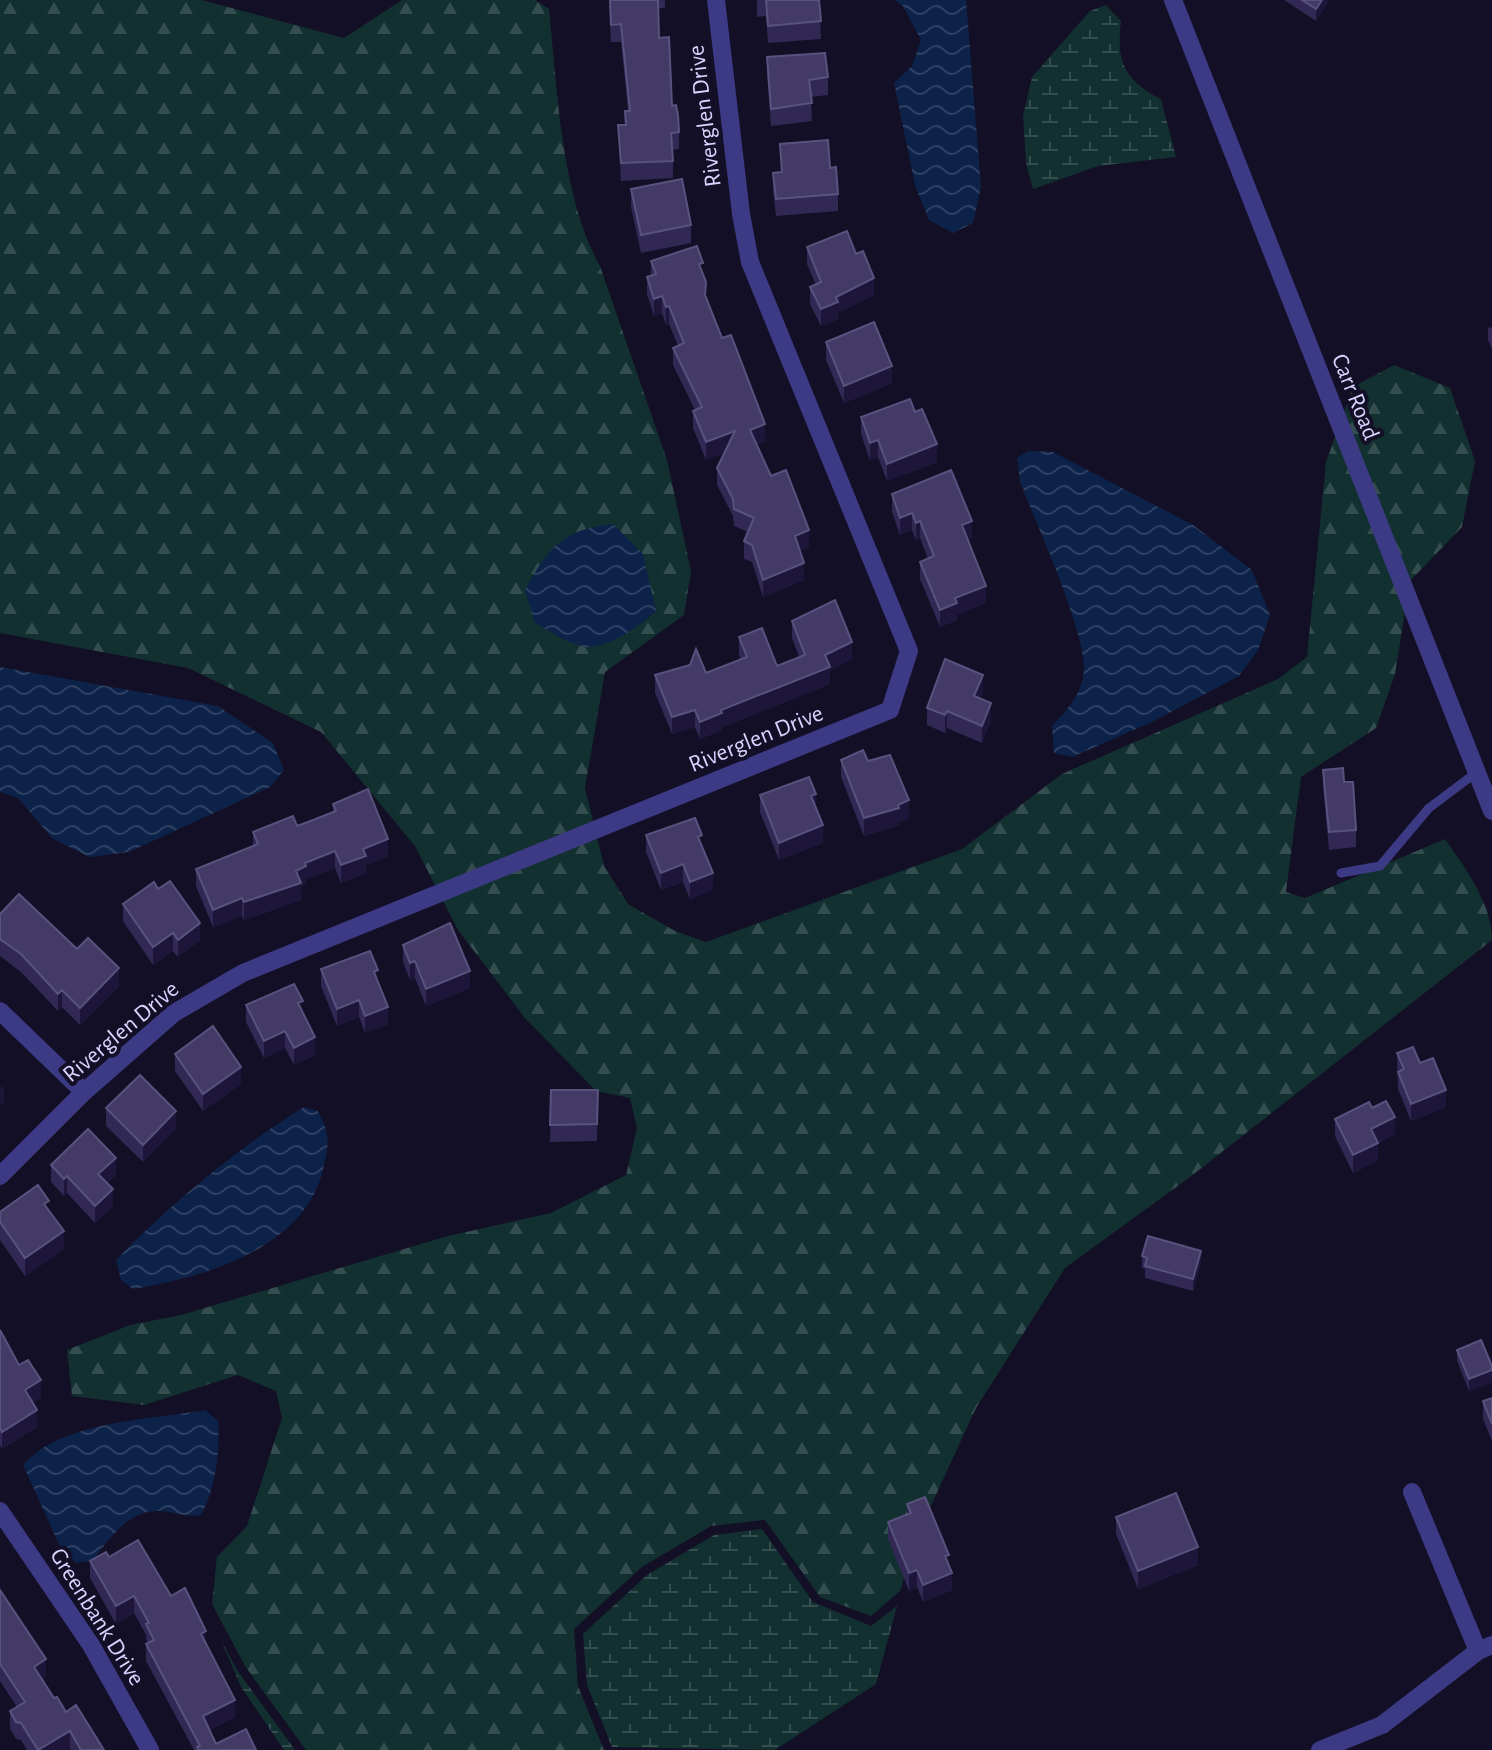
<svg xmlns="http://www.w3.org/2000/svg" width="1492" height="1750" font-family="'Alegreya Sans',sans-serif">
<defs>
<pattern id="forest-firs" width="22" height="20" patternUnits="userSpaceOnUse" patternTransform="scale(2)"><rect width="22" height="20" fill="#12302f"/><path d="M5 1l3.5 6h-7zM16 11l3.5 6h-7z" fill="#344d4e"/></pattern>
<pattern id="wetland-marsh" width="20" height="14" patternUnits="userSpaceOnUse" patternTransform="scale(2)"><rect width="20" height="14" fill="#12302f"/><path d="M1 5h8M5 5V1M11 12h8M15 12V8" fill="none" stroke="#344d4e"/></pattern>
<pattern id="water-waves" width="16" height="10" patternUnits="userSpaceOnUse" patternTransform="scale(2)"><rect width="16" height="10" fill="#0c2248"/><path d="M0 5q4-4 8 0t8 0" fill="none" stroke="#2f4163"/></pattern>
</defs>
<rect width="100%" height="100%" fill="#130f26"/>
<path fill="url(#forest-firs)" d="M0,0H202L344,38L402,0H535L549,9C557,87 561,197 600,266L667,460L691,571L684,615L605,672L585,788L604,866L628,904L675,931L706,942L962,849L1062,774L1278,679L1307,657L1326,462L1353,387L1394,365L1450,388L1475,461L1462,527L1410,581L1395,674L1376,728L1301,777L1286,892L1305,898L1445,839C1465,868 1492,903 1492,940L1190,1177L1065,1268L976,1408L917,1536L900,1591L871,1616L820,1597L765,1520L711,1526L642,1567L574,1629L578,1686L604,1750H306L245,1666L212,1604L217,1557L247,1526L282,1418L276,1391L238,1375L144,1405L72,1396L67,1350L130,1325L181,1315L448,1236L551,1213L626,1175L637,1128L630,1098L596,1091L525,1018L458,930L415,846L321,732L188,668L0,633Z"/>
<path fill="url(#wetland-marsh)" d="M1106,5L1121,21C1116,62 1124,80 1161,99L1176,157L1098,166L1033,189L1026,163L1023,116L1032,77L1090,11Z
M762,1529L813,1602L871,1626L897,1606L876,1684L775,1750L612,1747L587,1685L583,1634L647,1575L714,1535Z
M221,1640L237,1670L295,1750H284L241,1687Z"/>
<path fill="url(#water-waves)" d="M895,0H966L981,187L973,223L953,233L929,220L915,185L894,83L912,66L921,40L903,6Z
M1028,451L1053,452L1193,525L1252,570L1270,615L1258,650L1239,676L1152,722L1072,757L1054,753L1052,726C1067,710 1083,693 1084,669C1085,629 1036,524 1020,482L1017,458Z
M613,524L643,554L656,611C641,625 611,647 588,647C570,646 550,631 535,623L525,590C548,548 563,529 613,524Z
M0,667L218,706L273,743L284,770L270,787L129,852L89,857L52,838L18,798L0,792Z
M304,1107L318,1111C331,1137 329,1142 323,1170C304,1249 202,1278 133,1289L121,1280L116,1260C172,1203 236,1149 304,1107Z
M205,1410L218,1421C220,1451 216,1489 201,1515C184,1518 172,1510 156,1511C126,1512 109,1540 92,1561L76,1563L62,1551L23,1465C61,1421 149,1420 205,1410Z"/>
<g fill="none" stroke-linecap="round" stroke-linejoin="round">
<path stroke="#3d3a85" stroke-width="9" d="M1341,873L1380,866L1429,808L1477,772"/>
<path stroke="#3d3a85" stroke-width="18" d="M1173,0L1492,811
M0,1011L84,1092
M0,1176L84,1092L174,1013L243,973L890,710L909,651L750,262L741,214L716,0
M1412,1492L1478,1651
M0,1511L91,1645L150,1750
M1320,1750L1382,1725L1478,1651L1492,1645"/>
</g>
<path fill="#312854" d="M609,0H665V8H658L659,38L672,106L679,132V149L673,150V178L621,181L618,125H625V111H628L621,42H611Z
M757,0H819L821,39L768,43L766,16L757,17Z
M1284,0H1329V1L1316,21Z
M767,57L828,77V95L811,97L812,121L771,126L767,74Z
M780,144L830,168L838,194V211L776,216L773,190V173L781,172Z
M631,189L691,225V243L641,253L631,207Z
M807,247L874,295L838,313V319L821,326L810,304V287L816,285L807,264Z
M651,261L703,274L706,296L765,441L756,445L771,476L809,547L800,551L804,580L763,597L752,562L744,559V541L748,532L734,526L733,516L717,485V468L725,452L706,460L693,428V411L695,410L673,365V348L678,346L669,324L666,325L662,313L654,316L647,294V277L651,276Z
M1492,327V349L1488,340V328Z
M826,342L892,383L844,403L826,360Z
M861,417L937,462L887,481L878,457L870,460L861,434Z
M892,494L972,538L968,540L986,603L957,615V620L940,627L920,579V562L928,559L920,538L916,540L912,530L900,535L892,512Z
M792,621L852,659L830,670V684L722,727V730L700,739L695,727L672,734L655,693V675L706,673L741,659L739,655V637L777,666L799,657L792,638Z
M983,692L980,699L991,721L982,743L947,728L945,733L927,725V708Z
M841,760L868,761L909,818L899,822V825L864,836L841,777Z
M1323,770L1344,782L1356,830V847L1329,850L1323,787Z
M760,795L816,808L823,843L779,860L760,812Z
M333,804L388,856L366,865V873L341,883L335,868L306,879V884L301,886V900L244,920L242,916L213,927L196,886V869L253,846V832L297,826L333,812Z
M646,835L702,847L713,890L690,899L683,882L661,890L646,852Z
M123,904L200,940L178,957L173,951L153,965L123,921Z
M0,914L77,949L119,986L80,1025L62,1007L58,1011L21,972L0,956Z
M403,945L470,988L426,1006L415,978L410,980L403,962Z
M321,969L378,982L388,1024L365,1033L359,1017L337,1026L321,986Z
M246,1005L303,1011L315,1055L294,1065L285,1048L264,1058L246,1022Z
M1397,1053L1420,1063L1446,1107L1411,1121L1398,1089Z
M175,1054L241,1084L203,1111L175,1071Z
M551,1090H598L597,1141L550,1142Z
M106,1108L176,1128L143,1162L106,1126Z
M1372,1108L1395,1134L1378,1143V1160L1353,1173L1335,1136V1119Z
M51,1165L116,1175L107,1183L113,1206L95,1223L67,1193L64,1196L51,1182Z
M49,1210L64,1249L25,1276L0,1240V1212Z
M1142,1256L1201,1262L1193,1291L1145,1278V1269L1142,1268Z
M0,1330L19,1365L41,1397L32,1403L37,1427L2,1449L0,1445Z
M1457,1350L1492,1366V1382L1469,1391L1457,1361Z
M1492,1398V1441L1483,1419V1401Z
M907,1504L949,1564L952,1590L923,1602L917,1587L909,1591L888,1539V1522L907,1514Z
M1116,1517L1198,1565L1138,1589L1116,1534Z
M109,1557L171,1596L206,1643L235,1717L210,1730L216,1744L256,1750H194L146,1661V1644L147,1643L146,1635L134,1613L116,1624L90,1578V1561Z
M0,1590L46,1676L42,1679L54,1698L104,1750H71L70,1749L68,1750H27L21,1740L16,1739L10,1729V1711L17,1707L0,1681Z"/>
<path fill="#1d163a" d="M1322,0H1329V1L1316,21V9Z
M874,278V295L838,313V319L821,326V309L836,297Z
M662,296V313L654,316V299Z
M669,306V324L666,325V307Z
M892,366V383L844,403V386Z
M765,424V441L750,448V430Z
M735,431V448L706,460V442Z
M878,440V457L870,460V443Z
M937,444V462L887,481V464Z
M912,513V530L900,535V518Z
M920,521V538L916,540V523Z
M972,521V538L962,542V525Z
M809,530V547L795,553V536Z
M804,563V580L763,597V580Z
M986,586V603L957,615V620L940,627V610L955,598Z
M852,642V659L830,670V684L722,727V730L700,739V722Z
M983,675V692L974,714V696Z
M991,703V721L982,743V726Z
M695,710V727L672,734V717Z
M947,711V728L945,733V715Z
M816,794V812L811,796Z
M909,800V818L899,822V825L864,836V818Z
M823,825V843L779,860V843Z
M388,839V856L366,865V873L341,883V865L363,849Z
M335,851V868L306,879V884L301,886V900L244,920V902L296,871L305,863Z
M683,864V882L661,890V873Z
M713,873V890L690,899V882Z
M242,898V916L213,927V910Z
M200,923V940L178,957V940Z
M173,933V951L153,965V947Z
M415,961V978L410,980V963Z
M119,968V986L80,1025V1008Z
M470,971V988L426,1006V989Z
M62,990V1007L58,1011V994Z
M359,1000V1017L337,1026V1009Z
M388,1007V1024L365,1033V1016Z
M285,1031V1048L264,1058V1041Z
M315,1037V1055L294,1065V1048Z
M241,1067V1084L203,1111V1094Z
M4,1085V1102L0,1105V1088Z
M1446,1090V1107L1411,1121V1104Z
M176,1111V1128L143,1162V1145Z
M1395,1117V1134L1371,1146V1129Z
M1378,1143V1160L1353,1173V1155Z
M116,1158V1175L98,1191V1174Z
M67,1176V1193L64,1196V1179Z
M113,1189V1206L95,1223V1206Z
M64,1231V1249L25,1276V1258Z
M1201,1251V1262L1193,1291V1279Z
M1492,1370V1382L1469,1391V1379Z
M41,1380V1397L25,1407V1390Z
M37,1410V1427L2,1449V1432Z
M1198,1547V1565L1138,1589V1571Z
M917,1570V1587L909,1591V1573Z
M952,1573V1590L923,1602V1585Z
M134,1596V1613L116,1624V1606Z
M206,1631V1649L201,1634Z
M46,1659V1676L34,1684V1667Z
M235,1700V1717L203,1734V1716Z
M70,1731V1749L68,1750H39Z"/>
<path fill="#433a66" stroke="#5a527e" stroke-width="2" d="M610,0H658L659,38L669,37L672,106L676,105L678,115L679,132L671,133L673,161L621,163L618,125H626L625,111H630L621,24L611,25Z
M766,0H819L821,21L768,26Z
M1302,0H1322L1316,9Z
M825,53L828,77L809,80L812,103L771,109L767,57Z
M828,140L830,168L836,167L838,194L776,199L773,173L782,172L780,144Z
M682,179L691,225L641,235L631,189Z
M847,231L856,254L863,251L874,278L836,297L838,302L821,309L810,287L821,282L807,247Z
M697,246L703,263L699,264L706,282L705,295L722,338L731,335L765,424L750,430L771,476L786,470L809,530L795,536L804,563L763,580L752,545L744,541L754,518L734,509L733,499L717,468L735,431L706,442L693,411L702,407L673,348L684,343L669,306L666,307L662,296L654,299L647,277L656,274L651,261Z
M874,322L892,366L844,386L826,342Z
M910,399L915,412L922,409L937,444L887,464L878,440L870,443L861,417Z
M951,470L972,521L962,525L986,586L955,598L957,603L940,610L920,562L934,556L920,521L916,523L912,513L900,518L892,494Z
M835,600L852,642L825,655L830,667L721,710L722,713L700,722L695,710L672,717L655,675L690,665L696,649L706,673L747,657L739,637L762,628L777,666L805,655L792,621Z
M945,659L983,675L974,696L991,703L982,726L947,711L945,715L927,708Z
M863,750L868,761L890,755L909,800L898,805L899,808L864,818L841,760Z
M1343,768L1344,782H1353L1356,830L1329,832L1323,770Z
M809,777L816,794L811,796L823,825L779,843L760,795Z
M368,789L388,839L363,849L366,856L341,865L335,851L305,863L306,866L296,871L301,883L244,902L242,898L213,910L196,869L258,844L253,832L293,816L297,826L308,822L336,811L333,804Z
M695,818L702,835L698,837L713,873L690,882L683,864L661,873L646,835Z
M170,881L200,923L178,940L173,933L153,947L123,904L154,882L158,889Z
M19,894L77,949L88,938L119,968L80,1008L62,990L58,994L21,954L0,939V914Z
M450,923L470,971L426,989L415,961L410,963L403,945Z
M370,951L378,970L374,972L388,1007L365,1016L359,1000L337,1009L321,969Z
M294,984L303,1001L298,1003L315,1037L294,1048L285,1031L264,1041L246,1005Z
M213,1026L241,1067L203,1094L175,1054Z
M1413,1047L1420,1063L1433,1058L1446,1090L1411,1104L1398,1072L1404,1069L1397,1053Z
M140,1075L176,1111L143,1145L106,1108Z
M551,1090H598L597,1124L550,1125Z
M1386,1101L1395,1117L1371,1129L1378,1143L1353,1155L1335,1119L1369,1102L1372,1108Z
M88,1129L116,1158L98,1174L113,1189L95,1206L67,1176L64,1179L51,1165Z
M38,1185L49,1201L44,1204L64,1231L25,1258L0,1222V1212Z
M1148,1236L1201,1251L1193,1279L1145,1266L1147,1258L1142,1256Z
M0,1330L19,1365L28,1360L41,1380L25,1390L37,1410L2,1432L0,1428Z
M1481,1340L1492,1366V1370L1469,1379L1457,1350Z
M1492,1398V1424L1483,1401Z
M1176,1493L1198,1547L1138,1571L1116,1517Z
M925,1497L949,1555L945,1556L952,1573L923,1585L917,1570L909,1573L888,1522L911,1513L907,1504Z
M138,1540L171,1596L185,1588L206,1631L201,1634L235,1700L203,1716L216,1744L246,1729L256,1750H198L197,1747L200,1746L146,1644L154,1640L146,1624L149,1623L134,1596L116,1606L90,1561L106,1552L109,1557Z
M0,1590L46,1659L34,1667L54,1698L57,1697L66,1712L76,1705L104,1750H81L70,1731L38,1750L21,1723L16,1722L10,1711L25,1702L0,1664Z"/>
<g text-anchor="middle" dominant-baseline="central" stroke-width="8" stroke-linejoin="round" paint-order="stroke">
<g font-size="24" fill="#d9d4ff" stroke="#130f26">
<text transform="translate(705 116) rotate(-97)">Riverglen Drive</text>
<text transform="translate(1355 397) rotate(68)">Carr Road</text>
<text transform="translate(756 739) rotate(-22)">Riverglen Drive</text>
<text transform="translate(121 1032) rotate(-40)">Riverglen Drive</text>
<text transform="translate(97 1617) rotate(58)">Greenbank Drive</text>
</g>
</g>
</svg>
